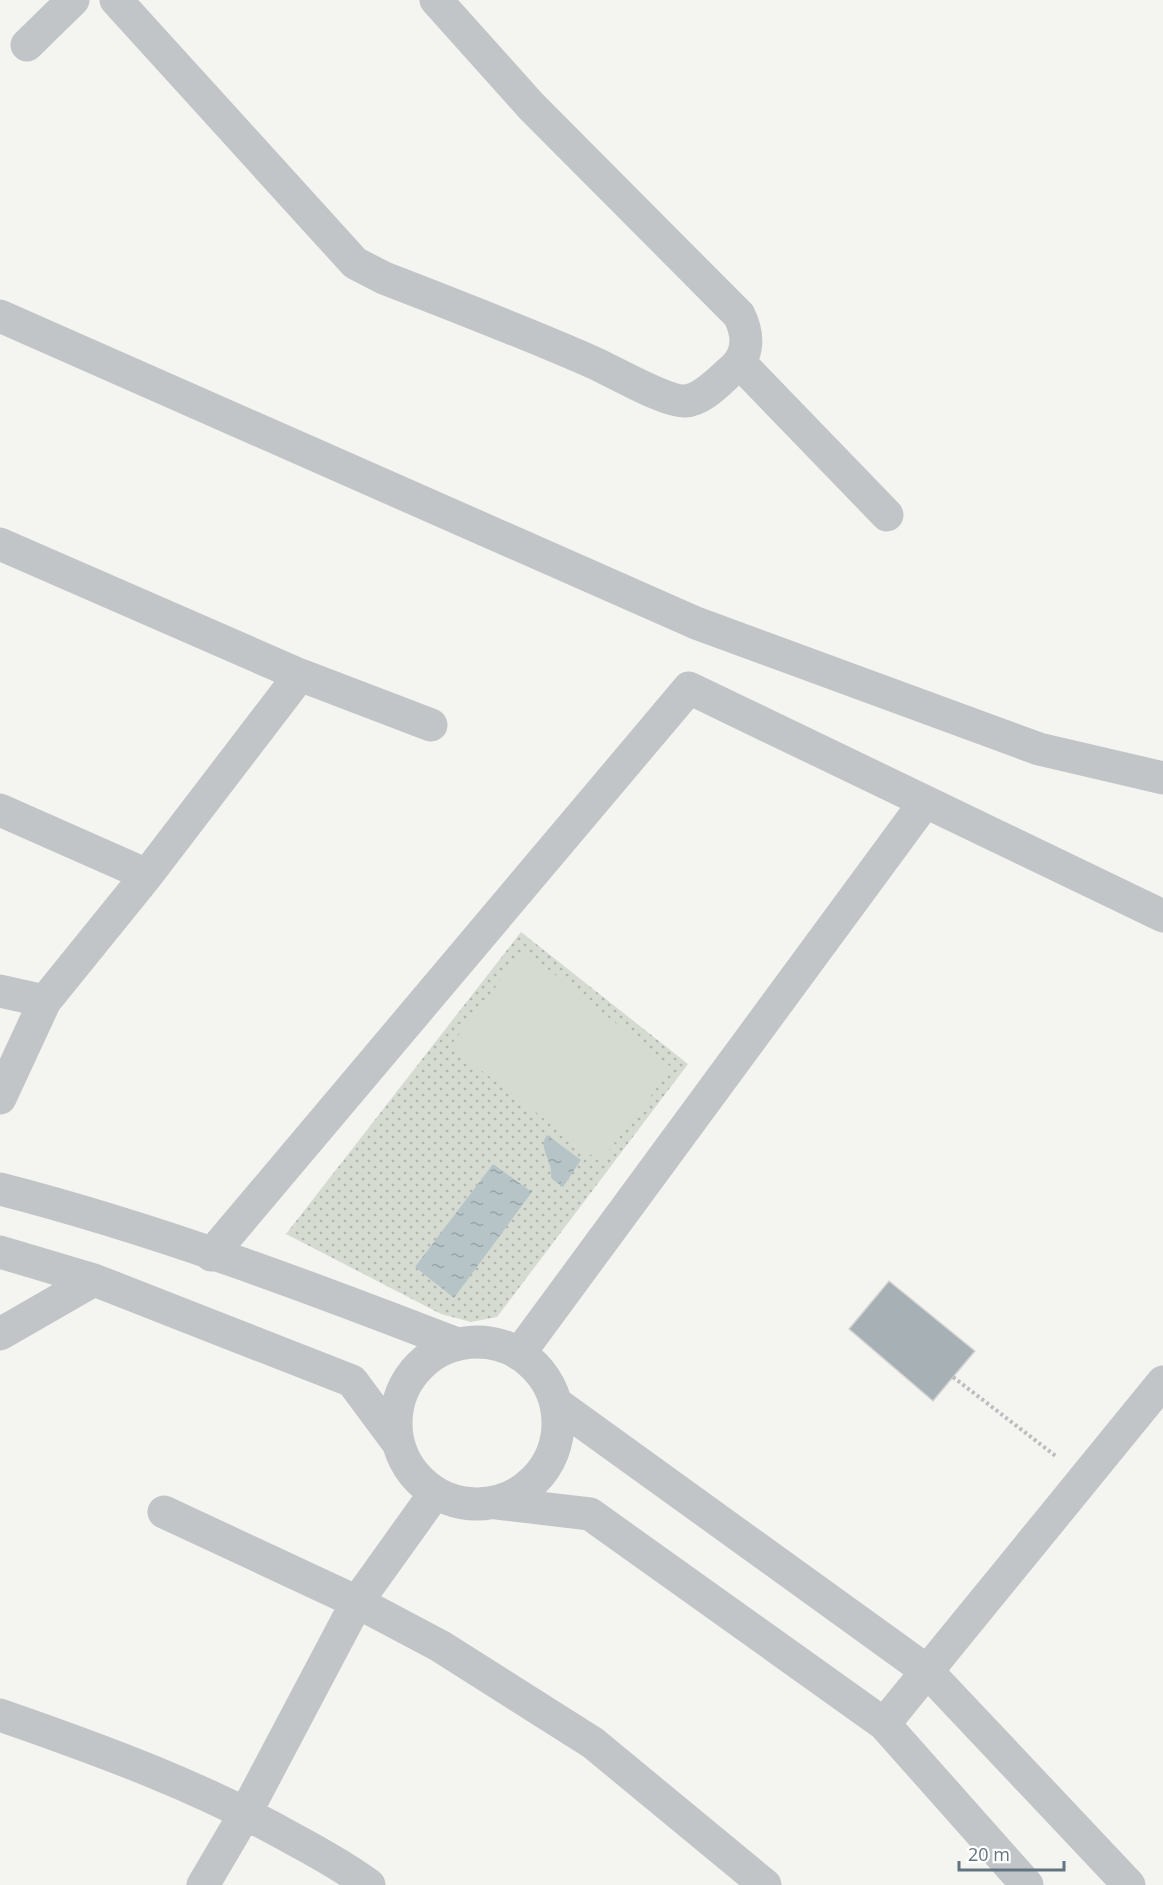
<svg xmlns="http://www.w3.org/2000/svg" width="1163" height="1885" font-family="'Open Sans',sans-serif">
<defs>
<pattern id="grass-dots" width="8" height="8" patternUnits="userSpaceOnUse" patternTransform="scale(1.5)"><rect width="8" height="8" fill="#d5dbd1"/><path d="M2 2h.1M6 6h.1" fill="none" stroke="#b0b6af" stroke-width="1.8" stroke-linecap="round"/></pattern>
<pattern id="water-ripples" width="26" height="14" patternUnits="userSpaceOnUse" patternTransform="scale(1.5)"><rect width="26" height="14" fill="#b6c4c7"/><path d="M2 4q2-2 4 0t4 0M15 11q2-2 4 0t4 0" fill="none" stroke="#98a4a7"/></pattern>
</defs>
<rect width="100%" height="100%" fill="#f4f4f0"/>
<path fill="url(#grass-dots)" d="M521,932L688,1064L497,1317L471,1322L441,1314L286,1234Z"/>
<path fill="#d5dbd1" d="M524,950L672,1068L600,1162L450,1046Z"/>
<path fill="url(#water-ripples)" d="M547,1135L581,1160L563,1187L551,1178C553,1159 537,1148 547,1135Z
M493,1164L532,1192L454,1298L415,1267Z"/>
<path fill="#a7b0b5" stroke="#d5d5d3" stroke-width="1.5" d="M889,1281L975,1351L933,1401L849,1329Z"/>
<g fill="none" stroke-linecap="round" stroke-linejoin="round">
<path stroke="#bbbdbf" stroke-width="4" stroke-dasharray="3 3" stroke-linecap="butt" d="M953,1377L1057,1457"/>
<path stroke="#c1c5c8" stroke-width="33" d="M116,0L355,263L384,278C454,305 524,332 592,362C613,371 665,402 685,401C703,400 720,380 733,369C750,354 748,333 739,315L531,106L436,0
M27,45L73,0
M0,316L696,623L1039,749L1163,778
M740,363L887,515
M0,544L300,675L431,725
M0,810L147,875
M0,991L45,1001
M0,1098L45,1001L147,875L300,675
M0,1189C156,1229 307,1286 457,1344
M0,1252L94,1280L352,1381L398,1443
M211,1255L689,688L1163,916
M0,1334L94,1280
M396 1423a81 81 0 1 1 162 0a81 81 0 1 1-162 0Z
M519,1354L925,802
M557,1404L927,1671L1129,1885
M497,1503L590,1514L884,1724L1027,1885
M164,1512L357,1602L440,1646L593,1743L765,1885
M0,1715C101,1750 202,1787 295,1840C321,1854 346,1868 369,1885
M884,1724L1163,1382
M203,1885L246,1812L357,1602L435,1493"/>
</g>
<path d="M959 1861v9h105v-9" fill="none" stroke="#637481" stroke-width="3"/>
<text x="968" y="1861" font-size="18" fill="#637481" stroke="#ffffff" stroke-width="4.5" paint-order="stroke">20 m</text>
</svg>
